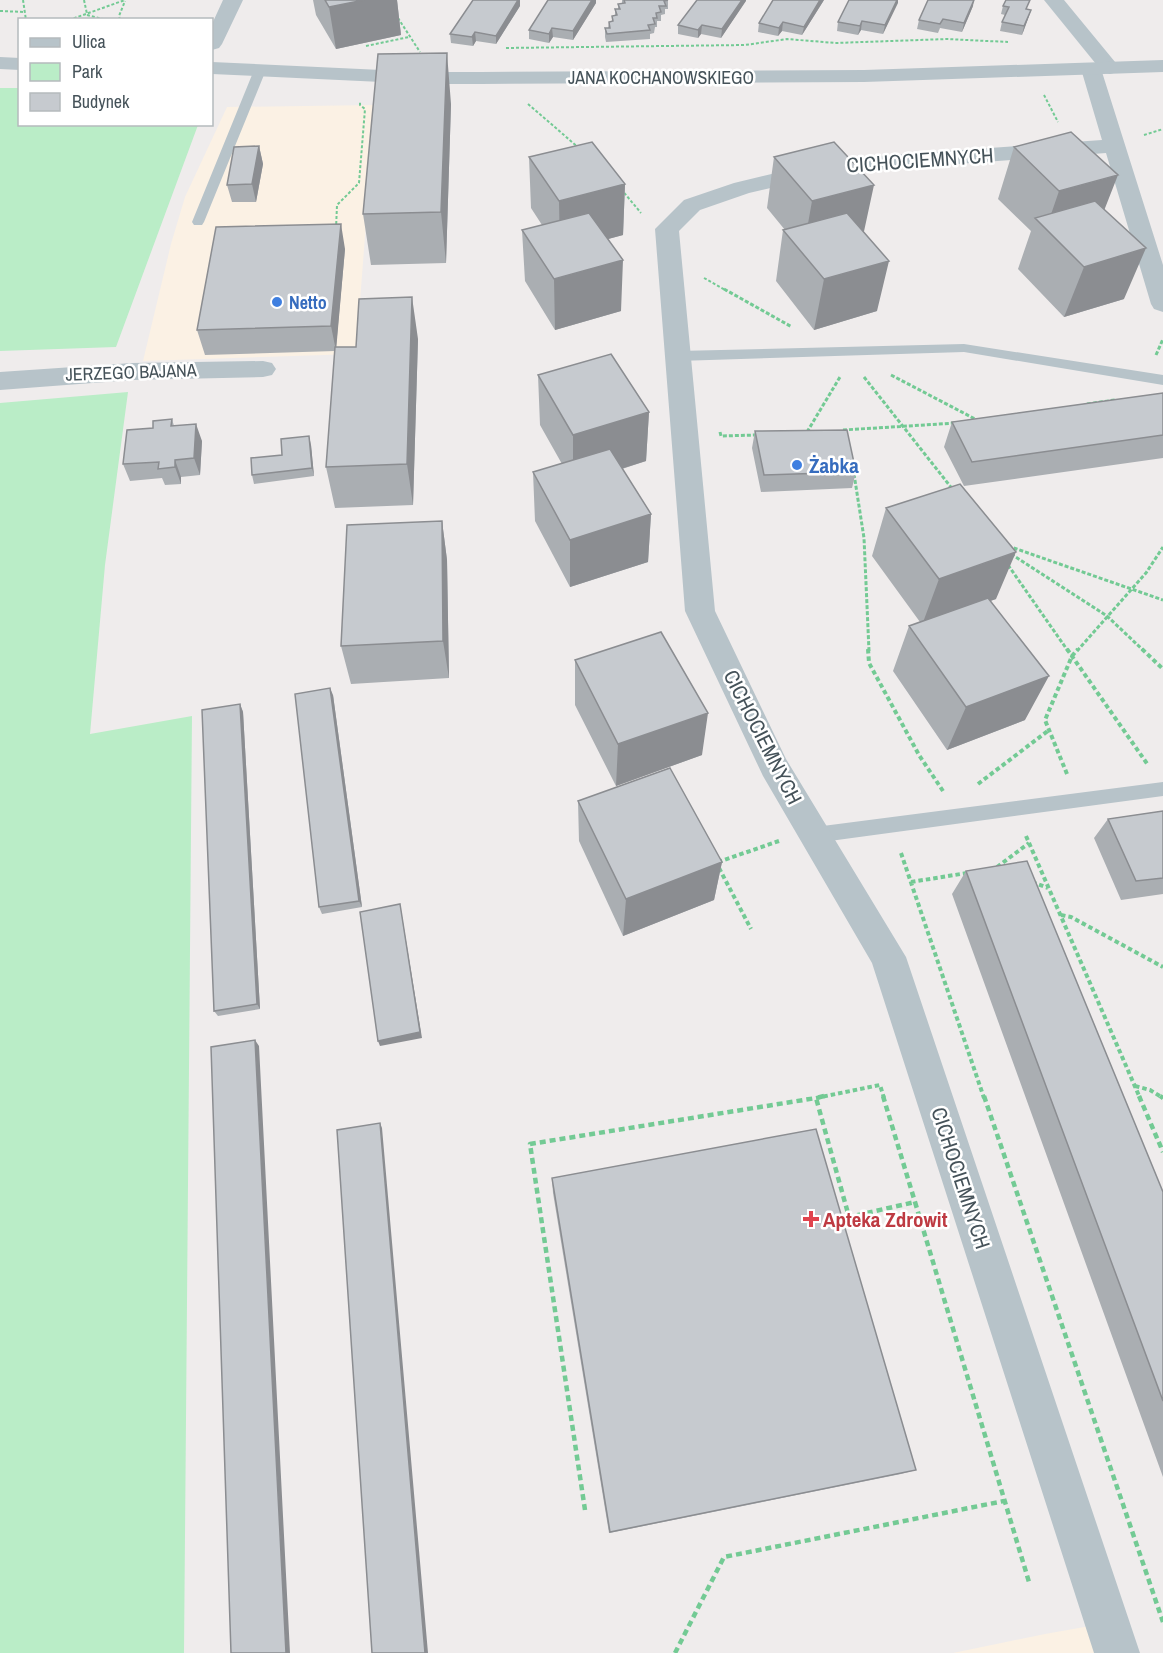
<svg xmlns="http://www.w3.org/2000/svg" width="1163" height="1653" font-family="'Archivo Narrow',sans-serif">
<rect width="100%" height="100%" fill="#efecec"/>
<path fill="#fbf1e4" d="M375,105L356,354L143,361L171,244L185,197L227,107Z
M1107,1623L1117,1653H953L1045,1634Z"/>
<path fill="#baedc7" d="M0,88H19L20,124L198,125L116,347L0,351Z
M128,392L105,565L90,734L192,716L184,1653H0V403Z"/>
<g fill="none" stroke-linecap="round" stroke-linejoin="round">
<path stroke="#73ca94" stroke-width="2" stroke-dasharray="3 2" stroke-linecap="butt" d="M23,0L26,20
M84,0L87,14
M0,11L25,12
M87,15L106,20
M398,18L420,52
M69,20L125,0
M120,20L119,16L125,1
M366,46L409,37
M506,48L745,45L787,39L835,43L947,39L1008,42
M1044,95L1058,122
M528,104L579,148
M1144,135L1163,129
M621,189L641,213
M336,229L337,205L359,183L365,109L360,105V101
M704,278L727,291"/>
<path stroke="#73ca94" stroke-width="3" stroke-dasharray="4 2" stroke-linecap="butt" d="M724,289L792,327
M1156,355L1163,339
M891,375L977,420
M864,377L954,491
M1087,404L1115,400
M843,430L955,423
M720,432L721,436L757,435
M807,432L840,377
M854,474L864,538L869,651
M1008,546L1163,600
M1011,554L1107,616L1144,651
M1008,565L1068,651
M1077,651L1146,573L1163,547"/>
<path stroke="#73ca94" stroke-width="4" stroke-dasharray="4.5 3" stroke-linecap="butt" d="M868,649L869,663L919,755L943,791
M1067,649L1148,765
M1142,649L1163,669
M1067,774L1045,720L1072,656L1078,649
M978,784L1049,730
M1026,836L1140,1098
M901,853L984,1098
M718,862L779,841
M997,867L1029,843
M719,868L751,929
M911,882L967,873
M1032,882L1048,888
M1061,915L1071,917L1163,967
M1135,1086L1150,1090L1163,1098
M816,1098L880,1085L884,1098"/>
<path stroke="#73ca94" stroke-width="4.5" stroke-dasharray="6 4" stroke-linecap="butt" d="M824,1096L816,1098L849,1217L915,1202
M883,1096L915,1202
M984,1096L1163,1622
M1139,1096L1163,1152
M1160,1096L1163,1098
M915,1202L1029,1582
M585,1510L530,1144L816,1098
M675,1653L724,1557L1004,1501"/>
<path fill="#b7c3c9" fill-rule="evenodd" d="M260,67L266,70L204,222L202,225H194L192,222L254,70Z
M964,344L1163,375V385L964,352L678,361L671,356L678,351Z
M1163,782V796L815,843L809,841L806,835L809,829L815,827Z"/>
<path fill="#b7c3c9" fill-rule="evenodd" d="M223,0H243L222,44L219,48L212,50V24Z
M1044,0H1064L1120,68L1117,72L1110,74L1102,72L1163,265V312L1154,309L1151,304L1106,153L835,173L749,193L700,210L679,231L715,611L786,759L906,957L1140,1653H1094L872,963L763,776L685,611L655,229L684,200L734,183L835,159L1102,140L1081,69L1084,65L1096,64Z
M263,361L272,363L276,369L272,375L263,377L132,380L0,390V372L132,363Z"/>
<path fill="#b7c3c9" fill-rule="evenodd" d="M0,57L20,58V70L0,69Z
M1163,60V72L864,82L481,84H424L212,74V62L424,72H481L864,70Z"/>
</g>
<path fill="#aaaeb2" d="M313,0H397L401,35L336,49L316,15Z
M548,0H596V3L573,40L553,37L549,43L529,39V30Z
M622,0H668V9H665V14L661,15V21H657V27H655L654,33L650,34V39L606,42L605,37V28H608L609,22L612,21V16H615V9H618V4L622,3Z
M697,0H746L721,38L701,34L698,38L678,34V25Z
M824,0L802,35L782,31L778,36L758,32L759,23Z
M849,0H898L883,34L861,30L858,35L837,31L838,22Z
M520,6L496,44L476,41L473,46L451,43L450,34Z
M973,6L962,32L940,28L938,33L917,29L919,20Z
M1003,6L1031,10L1022,35L1000,31L1002,22L1005,15L1001,14Z
M451,104L446,263L371,265L363,214Z
M259,146L263,164L256,202H232L227,185Z
M1014,147L1104,210L1124,299L1064,317L1018,269L1031,231L998,199Z
M529,157L625,184L623,235L608,239L621,311L555,330L525,281L522,230L542,225L531,208Z
M774,157L864,233L877,311L814,330L776,281L783,230H785L767,208Z
M345,249L336,347H356L418,339L413,505L335,508L326,467L335,351L205,355L197,330Z
M538,375L649,412L646,461L622,469L651,514L648,562L570,587L535,521L533,472L562,464L540,425Z
M1163,393V458L964,486L944,447L952,422Z
M172,419L174,426L202,441L200,475L181,477V484L165,485L162,478L130,481L123,464L153,428Z
M755,431L856,472L852,488L761,492L752,448Z
M311,445L314,476L254,484L252,475L282,455Z
M886,508L996,599L990,601L1025,720L947,750L893,671L909,626L920,622L872,556Z
M442,521L447,560L449,678L351,684L341,646Z
M575,660L702,755L616,786L575,705Z
M333,695L362,907L322,914L319,907Z
M240,704L243,712L260,1009L218,1016L214,1011Z
M578,801L722,862L714,900L623,936L579,841Z
M1163,811V894L1121,900L1094,838L1108,819Z
M966,871L1163,1192V1477L952,894Z
M552,1178L916,1470L901,1474L609,1533L553,1193Z"/>
<path fill="#8b8d91" d="M364,0H397L401,35L336,49L329,7Z
M518,0H520V6L496,44V36Z
M592,0H596V3L573,40V31Z
M742,0H746V1L721,38L722,29Z
M820,0H824L802,35L804,27Z
M897,0H898V3L883,34L885,25Z
M974,0L973,6L962,32L964,23Z
M1031,10L1028,19L1022,35L1024,26Z
M862,21L861,30L858,35L860,26Z
M783,22L782,31L778,36L779,28Z
M702,25L701,34L698,38V30Z
M552,28L553,37L549,43V34Z
M475,32L476,41L473,46L472,37Z
M447,53L451,104L446,263L441,212Z
M259,146L263,164L256,202L252,184Z
M1118,175L1098,226L1046,229L1059,191Z
M625,184L623,235L560,252L559,201Z
M874,185L863,236L803,252L812,201Z
M341,224L345,249L336,351L331,326Z
M1146,248L1124,299L1064,317L1084,267Z
M623,260L621,311L555,330L554,279Z
M889,261L877,311L814,330L824,279Z
M412,297L418,339L413,505L407,464Z
M649,412L646,461L573,484V435Z
M196,424L202,441L200,475L194,458Z
M309,436L311,445L314,476L312,468Z
M175,460L181,477V484L175,467Z
M651,514L648,562L570,587V540Z
M442,521L447,560L449,678L443,641Z
M1016,552L996,599L922,625L939,579Z
M1049,676L1025,720L947,750L966,707Z
M330,688L333,695L362,907L359,901Z
M240,704L243,712L260,1009L257,1004Z
M708,713L702,755L616,786L618,744Z
M722,862L714,900L623,936L626,899Z
M400,904L422,1038L380,1046L378,1041Z
M255,1040L259,1046L290,1653H286Z
M380,1123L382,1128L428,1653H425Z"/>
<path fill="#c6cacf" stroke="#8b8d91" stroke-width="1.5" d="M325,0H364L329,7Z
M473,0H518L496,36L475,32L472,37L450,34Z
M548,0H592L573,31L552,28L549,34L529,30Z
M624,0H668L664,1L666,6H659L661,12L656,13L657,18H653L655,24L648,25L650,30L607,34L605,28H610L609,22L613,21L612,16L617,15L615,9H620L618,4L625,3Z
M697,0H742L722,29L702,25L698,30L678,25Z
M773,0H820L804,27L783,22L779,28L759,23Z
M849,0H897L885,25L862,21L860,26L838,22Z
M928,0H974L964,23L943,19L940,24L919,20Z
M1006,0H1030L1026,9L1031,10L1024,26L1002,22L1009,7L1003,6Z
M447,53L441,212L363,214L378,54Z
M1071,132L1118,175L1059,191L1014,147Z
M592,142L625,184L559,201L529,157Z
M834,142L874,185L812,201L774,157Z
M259,146L252,184L227,185L234,147Z
M1095,201L1146,248L1084,267L1035,218Z
M589,213L623,260L554,279L522,230Z
M847,213L889,261L824,279L783,230Z
M341,224L331,326L197,330L216,227Z
M412,297L407,464L326,467L335,347H356L359,299Z
M611,354L649,412L573,435L538,375Z
M1163,393V435L972,462L952,422Z
M172,419L171,426L196,424L194,458L175,460V467L158,469L159,462L123,464L127,430L153,428V421Z
M847,430L856,472L764,475L755,431Z
M309,436L312,468L252,475L251,458L282,455L281,439Z
M610,449L651,514L570,540L533,472Z
M960,484L1016,552L939,579L886,508Z
M442,521L443,641L341,646L347,525Z
M988,598L1049,676L966,707L909,626Z
M661,632L708,713L618,744L575,660Z
M330,688L359,901L319,907L295,694Z
M240,704L257,1004L214,1011L202,710Z
M670,768L722,862L626,899L578,801Z
M1163,811V878L1136,881L1108,819Z
M1027,861L1163,1192V1401L966,871Z
M400,904L420,1032L378,1041L360,912Z
M255,1040L286,1653H231L211,1047Z
M380,1123L425,1653H372L337,1130Z
M816,1129L916,1470L610,1532L552,1178Z"/>
<g fill="#3f7fe0" stroke="#fff" stroke-width="2">
<circle cx="277" cy="302" r="6"/>
<circle cx="797" cy="465" r="6"/>
</g>
<path fill="#e0444e" stroke="#fff" stroke-width="2" d="M808 1210h6v6h6v6h-6v6h-6v-6h-6v-6h6z"/>
<g text-anchor="middle" dominant-baseline="central" stroke-width="5" stroke-linejoin="round" paint-order="stroke">
<g font-size="18" fill="#455259" stroke="#fff">
<text x="661" y="77">JANA KOCHANOWSKIEGO</text>
<text transform="translate(131 372) rotate(-2)">JERZEGO BAJANA</text>
</g>
<g font-size="18" font-weight="bold" fill="#366cbe" stroke="#fff" text-anchor="start">
<text x="289" y="302">Netto</text>
</g>
<g font-size="21" fill="#455259" stroke="#fff">
<text transform="translate(920 160) rotate(-4)">CICHOCIEMNYCH</text>
<text transform="translate(763 737) rotate(63)">CICHOCIEMNYCH</text>
<text transform="translate(961 1178) rotate(72)">CICHOCIEMNYCH</text>
</g>
<g font-size="21" font-weight="bold" fill="#366cbe" stroke="#fff" text-anchor="start">
<text x="809" y="465">Żabka</text>
</g>
<g font-size="21" font-weight="bold" fill="#be3a42" stroke="#fff" text-anchor="start">
<text x="823" y="1219">Apteka Zdrowit</text>
</g>
</g>
<rect x="18" y="18" width="195" height="108" fill="#ffffff" stroke="#b5babd" stroke-width="1.5"/>
<rect x="30" y="38" width="30" height="9" fill="#b7c3c9" stroke="#b5babd" stroke-width="1.5"/>
<text x="72" y="48" font-size="18" fill="#455259">Ulica</text>
<rect x="30" y="63" width="30" height="18" fill="#baedc7" stroke="#b5babd" stroke-width="1.5"/>
<text x="72" y="78" font-size="18" fill="#455259">Park</text>
<rect x="30" y="93" width="30" height="18" fill="#c6cacf" stroke="#b5babd" stroke-width="1.5"/>
<text x="72" y="108" font-size="18" fill="#455259">Budynek</text>
</svg>
